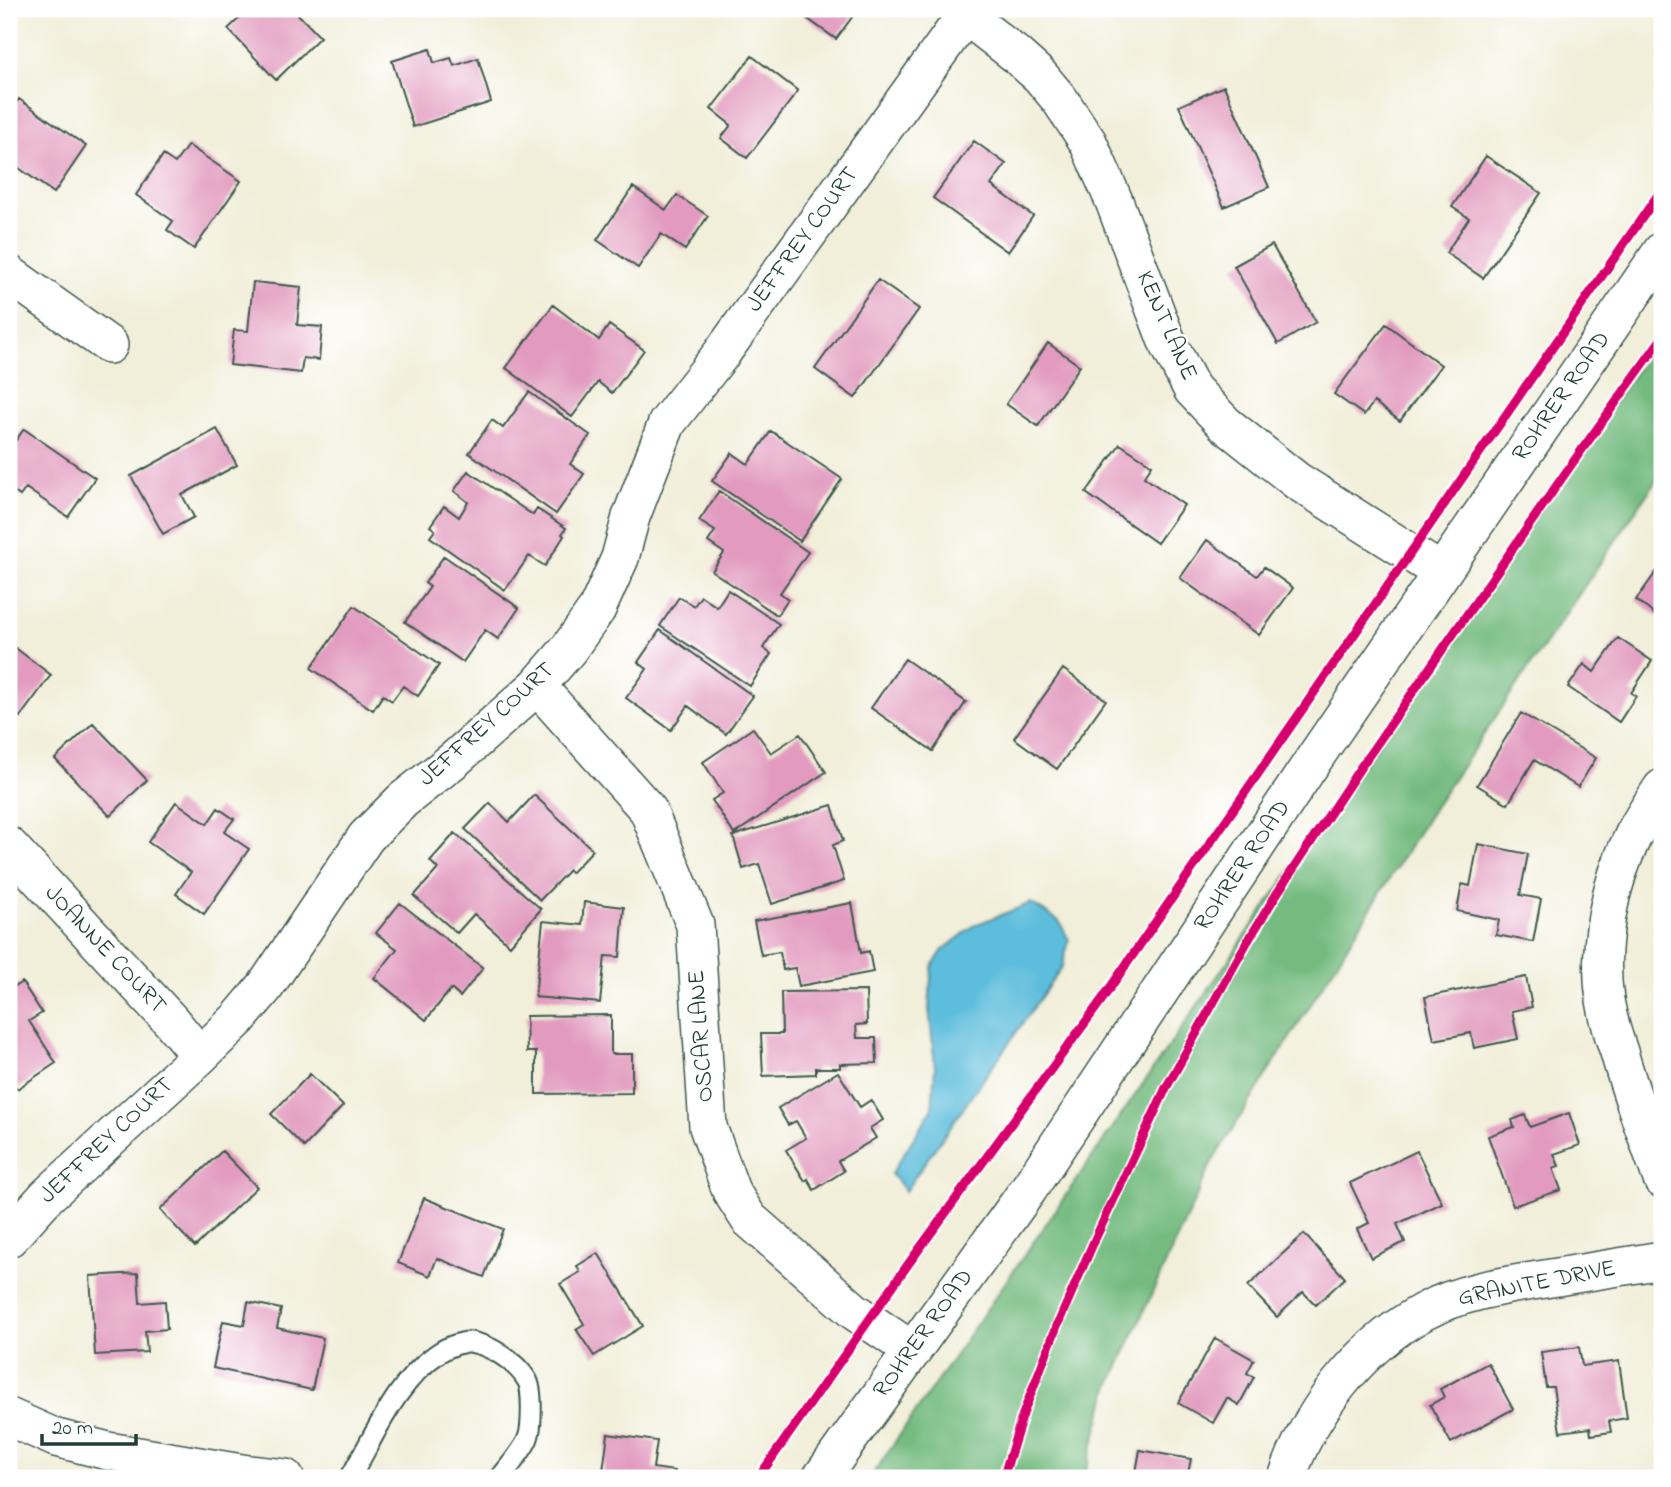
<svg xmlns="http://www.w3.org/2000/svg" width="1671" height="1487" font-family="'Indie Flower',sans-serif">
<rect width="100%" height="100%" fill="#fff"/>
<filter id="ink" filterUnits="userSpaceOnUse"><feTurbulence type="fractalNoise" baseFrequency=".0143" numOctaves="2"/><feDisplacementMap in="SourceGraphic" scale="14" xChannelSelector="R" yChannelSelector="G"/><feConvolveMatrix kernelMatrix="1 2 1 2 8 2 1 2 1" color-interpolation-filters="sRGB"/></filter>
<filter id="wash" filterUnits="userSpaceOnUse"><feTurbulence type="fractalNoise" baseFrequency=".00686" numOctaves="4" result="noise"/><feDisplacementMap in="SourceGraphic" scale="28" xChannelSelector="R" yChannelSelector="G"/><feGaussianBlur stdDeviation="1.57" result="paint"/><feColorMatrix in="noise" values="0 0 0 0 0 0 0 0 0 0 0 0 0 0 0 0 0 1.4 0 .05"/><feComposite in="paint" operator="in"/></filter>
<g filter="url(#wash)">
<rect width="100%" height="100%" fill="#f1eed9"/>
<path fill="#74bb80" stroke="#4a7c5a" stroke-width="2" d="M1662,334V472L1433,809L1212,1162L1108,1390L1084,1478H870Z"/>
<path fill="#5dbddc" stroke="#3e7d88" stroke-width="2" d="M1031,903L1059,921L1069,940L1062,967L905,1191L891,1174L932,1109L935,1067L929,1008L932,967L943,950L975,925Z"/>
<g id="blocks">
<path fill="#e29bbf" d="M249,9H284L287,12L290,9H293L320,37L276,80L228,29Z
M794,9H858L836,39Z
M430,49L434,63L451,58L454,66L478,58L491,102L413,127L392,61Z
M752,56L798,91L747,158L721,138L731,125L711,109Z
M1224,86L1269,187L1224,207L1179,106Z
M19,99L86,146L54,193L9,161V113Z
M974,141L1006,164L991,185L1033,216L1008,252L933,198Z
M188,145L241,181L194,249L167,230L173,221L136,195L163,155L175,163Z
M1486,156L1541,193L1483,278L1446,253L1469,218L1452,207Z
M633,187L666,210L677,195L708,216L685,250L661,234L638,268L597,240Z
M1272,245L1316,322L1278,344L1234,266Z
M878,280L919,309L855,398L815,369Z
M253,282L301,287L297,325L322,327L319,360L303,358L301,373L230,365L234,330L248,331Z
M553,305L599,340L609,325L644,350L612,393L598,382L572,417L506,368Z
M1386,324L1441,365L1400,421L1374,402L1364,415L1334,394Z
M1048,343L1080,366L1038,426L1006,404Z
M529,392L590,435L570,464L584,474L556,514L469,453L492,420L503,428Z
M24,429L95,478L68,517L26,488L20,496L9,488V450Z
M217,429L237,465L182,495L194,517L163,534L131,476Z
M771,431L842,479L800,541L712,481L732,453L748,464Z
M1120,444L1152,465L1144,477L1184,505L1157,543L1086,493Z
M468,471L533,515L537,509L566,528L562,534L564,536L545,566L529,556L505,590L430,537L435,530L430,526L444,506L459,517L468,502L454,491Z
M719,491L808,552L780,593L788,599L777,615L712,571L724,553L708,542L715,531L699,521Z
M1207,540L1257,576L1264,567L1293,588L1259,635L1180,578Z
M444,556L519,608L498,639L485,630L463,662L405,622L430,587L425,583Z
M1662,564V620L1636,600Z
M728,590L779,624L763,648L771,654L750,686L660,626L679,597L694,606L701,596L717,607Z
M354,606L439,665L418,696L403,686L392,701L383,695L373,710L311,668Z
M660,630L753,696L726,734L688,706L671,730L626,698L647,669L638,662Z
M1618,638L1652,661L1631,693L1636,696L1619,722L1568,687L1584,664L1594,672Z
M9,643L51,675L20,717L9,709Z
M905,659L966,702L933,751L871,708Z
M1063,669L1106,700L1057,769L1014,738Z
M1521,713L1596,758L1578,787L1534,760L1508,804L1477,785Z
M93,723L147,780L110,816L55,759Z
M753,728L771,753L800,734L826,772L734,834L712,800L723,793L703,762Z
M534,795L593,850L571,873L569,870L540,900L465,829L490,803L509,822Z
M176,802L207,824L218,808L234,819L224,832L249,849L204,914L176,894L191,872L148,842Z
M832,805L843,841L833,845L844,881L772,904L759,864L743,869L733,836Z
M455,833L541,909L510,945L474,914L457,933L414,896L438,869L430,861Z
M1478,844L1528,854L1520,895L1541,899L1533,942L1496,935L1499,920L1457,911L1462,884L1470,886Z
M584,902L624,907L620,957L605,956L600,1003L535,997L543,921L582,925Z
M400,903L483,968L460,997L451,989L426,1020L374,978L397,949L376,933Z
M852,903L861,953L869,951L873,972L799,986L795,968L783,970L780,952L761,955L754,921Z
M1526,977L1532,1007L1512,1011L1518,1039L1474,1048L1471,1033L1434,1040L1425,997Z
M22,982L42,1013L29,1021L56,1063L17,1089L9,1076V990Z
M866,991L867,1024L856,1025L857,1038H876L877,1063L840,1064V1068H816V1074L763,1076L761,1034H782L781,992Z
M611,1015V1054H632V1093L536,1094V1052H527L526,1016Z
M838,1072L860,1107L871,1100L883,1120L870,1128L876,1138L838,1161L844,1171L814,1190L808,1179L805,1181L786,1150L806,1138L796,1121L788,1125L778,1108Z
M310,1074L343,1106L304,1147L271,1114Z
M1569,1113L1580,1145L1554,1154L1559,1166L1553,1168L1561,1190L1513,1206L1488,1136L1514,1127L1512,1120L1525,1115L1530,1127Z
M222,1151L257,1187L195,1247L160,1210Z
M1417,1151L1442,1203L1397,1224L1405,1242L1371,1258L1357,1229L1369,1223L1350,1183Z
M424,1198L503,1229L484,1277L437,1258L430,1276L398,1263Z
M1304,1234L1345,1278L1316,1305L1303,1292L1277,1317L1248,1286Z
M598,1253L643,1326L594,1356L576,1329L584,1324L560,1284L580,1272L577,1266Z
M138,1273L140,1303L165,1301L167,1329L145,1331L147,1352L95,1355L90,1276Z
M248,1302L281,1309L277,1328L323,1338L312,1390L213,1368L223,1321L244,1325Z
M1215,1338L1254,1360L1247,1373L1254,1377L1239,1405L1227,1398L1213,1423L1178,1403Z
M1579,1347L1582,1366L1619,1361L1627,1418L1609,1421L1611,1432L1591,1435L1590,1428L1560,1432L1553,1387H1546L1541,1352Z
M1488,1363L1513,1409L1451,1443L1430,1405L1444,1397L1440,1389Z
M608,1434L657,1441L653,1468L675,1471L674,1478H602Z
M1140,1450L1191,1459L1187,1478H1135Z"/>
</g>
</g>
<g filter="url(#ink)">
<use href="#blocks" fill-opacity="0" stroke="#3e584d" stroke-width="2"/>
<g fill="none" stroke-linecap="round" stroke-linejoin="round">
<g stroke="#3e584d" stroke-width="23">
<path id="lane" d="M350,1478C375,1435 397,1380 440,1352C446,1348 462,1341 470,1342C491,1345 516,1362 527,1380C533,1389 532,1428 528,1438C525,1448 507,1469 500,1478"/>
</g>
<g stroke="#3e584d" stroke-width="40">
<path id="street" d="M965,15L1014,53L1040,76L1060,100L1088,142L1114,201L1166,339L1192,389L1225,424L1297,481L1441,572
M9,274L109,345
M537,686L648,810L695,925L708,1127L731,1191L749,1219L854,1311L913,1351
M1662,788C1652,803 1642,818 1634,834C1609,883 1597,946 1605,1000C1608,1018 1613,1035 1619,1052C1631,1095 1647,1137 1662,1179
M9,846L171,1021L200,1056
M9,1238L47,1196L200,1056L238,1019L265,987L366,837L403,800L455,759L537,686L568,650L597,609L620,558L631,517L667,423L722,353L970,9
M9,1417L56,1438L108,1451L248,1474L285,1478
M821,1478L1028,1190L1318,753L1662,251
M1287,1478C1298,1444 1316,1413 1338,1385C1361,1356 1390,1330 1423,1312C1462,1291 1508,1285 1551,1278C1588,1272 1625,1266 1662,1260"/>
</g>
<use href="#lane" stroke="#fff" stroke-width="19"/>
<use href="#street" stroke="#fff" stroke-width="37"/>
<g stroke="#fff" stroke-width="13">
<path id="cycleway" d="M758,1478L909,1263L1101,1001L1662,189
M1003,1478L1023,1414L1057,1326L1095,1239L1166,1088L1246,944L1276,895L1360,768L1571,465L1662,338"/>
</g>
<use href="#cycleway" stroke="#d6006c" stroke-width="9"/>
</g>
</g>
<g text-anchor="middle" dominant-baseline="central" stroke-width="5" stroke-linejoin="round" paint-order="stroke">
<g font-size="24" fill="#1f3d34" stroke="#fff">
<text transform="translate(803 240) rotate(-54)">JEFFREY COURT</text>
<text transform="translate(1166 326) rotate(66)">KENT LANE</text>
<text transform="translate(1562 397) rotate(-55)">ROHRER ROAD</text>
<text transform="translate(487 725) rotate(-42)">JEFFREY COURT</text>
<text transform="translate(1243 866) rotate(-56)">ROHRER ROAD</text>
<text transform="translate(105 950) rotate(47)">JOANNE COURT</text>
<text transform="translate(702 1036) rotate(-94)">OSCAR LANE</text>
<text transform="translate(107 1141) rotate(-43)">JEFFREY COURT</text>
<text transform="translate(1537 1284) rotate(-11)">GRANITE DRIVE</text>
<text transform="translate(924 1334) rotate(-54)">ROHRER ROAD</text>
</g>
</g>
<rect width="1671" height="1487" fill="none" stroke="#fff" stroke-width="35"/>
<path d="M42 1434v10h94v-10" fill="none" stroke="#1f3d34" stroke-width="3.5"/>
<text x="52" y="1434" font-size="21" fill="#1f3d34" stroke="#ffffff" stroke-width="5" paint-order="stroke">20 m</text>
</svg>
